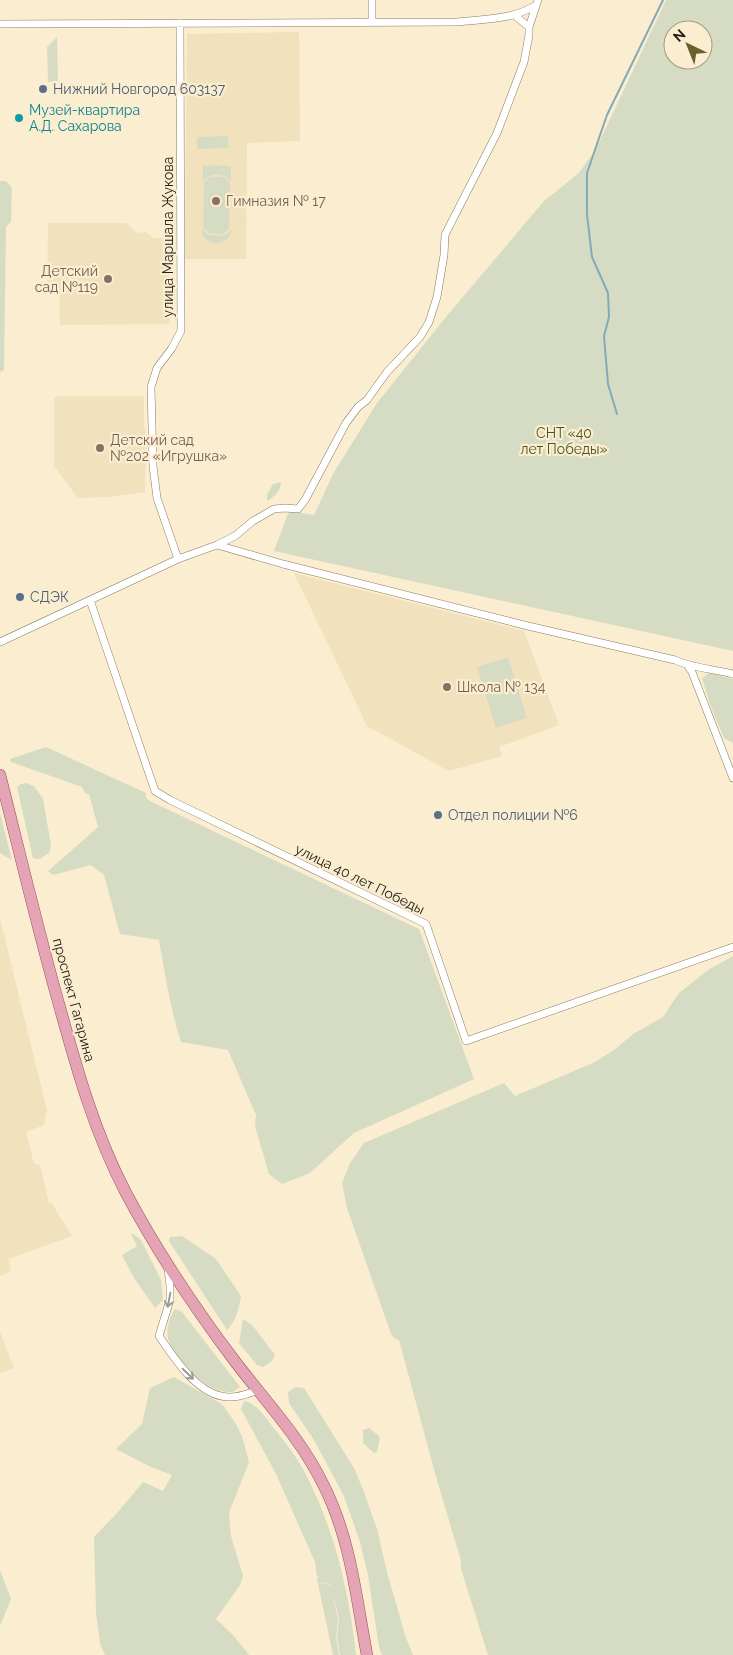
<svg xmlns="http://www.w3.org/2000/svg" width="733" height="1655" font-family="Raleway,sans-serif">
<rect width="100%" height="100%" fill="#faedd0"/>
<path fill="#f1e1bd" d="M299,32L300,141L247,143L246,259H185L187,34Z
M48,223H126L137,233L146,232L153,238H169L170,321L168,324L60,325L59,294H47Z
M58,396H144V427L146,431L145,492L109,497L78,498L54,466V399Z
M294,573L524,631L559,725L499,747L502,756L449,771L367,726Z
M0,919L47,1110L44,1125L26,1132L34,1164L40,1165L49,1203L51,1202L72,1236L8,1259L11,1271L0,1276Z
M0,1332L14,1368L0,1373Z"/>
<path fill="#d6dcc4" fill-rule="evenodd" d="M666,0H733V651L274,551L289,511L314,515L333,474L377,403L446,317L544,201L579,173L596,149ZM673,30H703V60H673Z
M57,37L58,81L48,82L47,47Z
M228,136V148L197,149V137Z
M203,165L231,166V182C226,172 209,173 203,181Z
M211,177C218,177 228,175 230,184L229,229L223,234L209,233L203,227L204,183L206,180Z
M0,181H6L12,188L11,222L6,227L4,370L0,372Z
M202,228L208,235L224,236L232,230C228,248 201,248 202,228Z
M281,482C281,491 274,497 267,501V495L273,484Z
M508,657L527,718L496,728L477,667Z
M709,673L733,679V743L724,738L711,707L702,678Z
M46,747L146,793V798L150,801L419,929L474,1079L354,1133L310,1173L282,1184L269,1174L255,1126L256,1115L228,1050L181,1042C170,1008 165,974 159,940L120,934L104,875L91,865L53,875L48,871L98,827L89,794L85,793L82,787L11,762L10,759Z
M26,783L34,786L43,799L51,845L49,853L40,859L33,858L17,787L21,784Z
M0,813L12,860L0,853Z
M733,956V1655H488L461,1569V1561L435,1473L399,1340L395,1339L391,1334L347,1208L342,1183L350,1163L364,1143L504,1083L515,1096L595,1062L614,1050L633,1034L663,1017L678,994L708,970Z
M132,1233L141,1240L161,1280L163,1300L155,1308L134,1278L122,1255L137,1246L131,1234Z
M182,1236L216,1259L241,1296C239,1308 236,1321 227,1330L169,1241L170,1237Z
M175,1309L182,1312L240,1387L233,1392C230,1392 225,1392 222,1391C203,1388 176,1359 169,1342C165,1332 169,1317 175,1309Z
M243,1319L252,1325L275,1355L272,1361L263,1367L257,1365L239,1343Z
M174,1377L222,1404L236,1424L242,1436L249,1462L229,1513L231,1536L243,1576L240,1585L216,1619L233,1635L249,1655H105L100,1644L96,1612L94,1537L118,1512L143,1482L163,1491L172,1475L151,1467L116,1449L142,1424L150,1388Z
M296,1387L304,1388L354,1468L364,1492L377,1529L387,1572L406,1638L413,1655H382L379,1647L368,1575L360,1542L344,1496L314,1440L289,1403L288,1392Z
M244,1401C257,1403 266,1419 274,1428C284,1441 295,1455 303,1469C334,1527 349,1590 356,1655H340L337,1638L339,1619L332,1591L338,1620L336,1637L339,1655H333L318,1584L325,1583L331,1587V1586L325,1582L318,1584L317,1577L321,1576H317L315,1562L276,1474L241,1409Z
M369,1428L380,1437L377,1452L374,1453L363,1443V1430Z
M0,1570L11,1599L0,1626Z"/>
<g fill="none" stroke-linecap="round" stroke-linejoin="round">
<path stroke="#83aab8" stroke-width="2" d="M617,414L608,384L604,336L609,317L608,293L592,257L587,215V173L607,115L663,0"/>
<g stroke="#897d63" stroke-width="8">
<path id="minor" d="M514,15L529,27
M372,22V0
M0,24L457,22C483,19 513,20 536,5
M217,545L235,536L253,521L274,509L285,508L298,509L305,500L346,423L358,407L367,400L387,372L420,337L429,322L437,297L444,255L445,235L453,219L497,133L524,62L529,35V27L538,0
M178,559L157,498L153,466L151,387L157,368L172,348L181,331L180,23
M90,600L155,791L170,800L426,924L466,1041L733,947
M0,642L178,559L217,545L283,564L528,626L675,660C692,668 714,669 733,674
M688,666L692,672L733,778
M168,1268L170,1286V1300L159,1336C174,1358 198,1396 228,1397C239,1398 249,1393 259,1390"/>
</g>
<g stroke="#964f5c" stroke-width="12">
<path id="primary" d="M0,775C19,850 37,926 58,1001C76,1066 94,1132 126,1193C158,1253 196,1310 237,1364C268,1404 302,1440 324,1486C351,1540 356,1597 367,1655"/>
</g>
<use href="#minor" stroke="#fff" stroke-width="7"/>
<use href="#primary" stroke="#e5a4b5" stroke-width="11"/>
</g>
<defs><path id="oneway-shaft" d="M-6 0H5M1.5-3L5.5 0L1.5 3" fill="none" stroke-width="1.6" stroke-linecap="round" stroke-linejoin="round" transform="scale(1.25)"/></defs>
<g stroke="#9d9b96">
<use href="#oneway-shaft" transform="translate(169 1300) rotate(101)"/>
<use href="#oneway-shaft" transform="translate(188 1374) rotate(44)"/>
</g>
<g fill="#5c6f8a" stroke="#faedd0" stroke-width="2">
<circle cx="43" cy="89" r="5"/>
<circle cx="20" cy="597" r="5"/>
<circle cx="438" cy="815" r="5"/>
</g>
<circle fill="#0f9aa8" stroke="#faedd0" stroke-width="2" cx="19" cy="118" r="5"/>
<g fill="#8d6e63" stroke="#faedd0" stroke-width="2">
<circle cx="216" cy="201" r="5"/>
<circle cx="108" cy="279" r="5"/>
<circle cx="100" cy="448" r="5"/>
<circle cx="447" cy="687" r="5"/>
</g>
<g text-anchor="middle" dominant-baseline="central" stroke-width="4.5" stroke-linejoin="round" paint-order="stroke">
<g font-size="14" fill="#4e5e75" stroke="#faedd0" text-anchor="start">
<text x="53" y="89">Нижний Новгород 603137</text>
<text x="30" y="597">СДЭК</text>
<text x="448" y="815">Отдел полиции №6</text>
</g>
<g font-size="14" fill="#0d838f" stroke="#faedd0" text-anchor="start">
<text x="29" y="110">Музей-квартира<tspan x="29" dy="16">А.Д. Сахарова</tspan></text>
</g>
<g font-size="14" fill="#785e54" stroke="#faedd0" text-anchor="start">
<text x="226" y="201">Гимназия № 17</text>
<text x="98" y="271" text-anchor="end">Детский<tspan x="98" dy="16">сад №119</tspan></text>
<text x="110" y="440">Детский сад<tspan x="110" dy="16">№202 «Игрушка»</tspan></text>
<text x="457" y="687">Школа № 134</text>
</g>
<g font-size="14" fill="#252015" stroke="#faedd0">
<text transform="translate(168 237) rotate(-90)">улица Маршала Жукова</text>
<text transform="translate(360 879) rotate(26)">улица 40 лет Победы</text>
<text transform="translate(74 1000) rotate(75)">проспект Гагарина</text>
</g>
<g font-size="14" fill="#4b541f" stroke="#faedd0">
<text x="564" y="433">СНТ «40<tspan x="564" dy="16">лет Победы»</tspan></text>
</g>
</g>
<g transform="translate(688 45) rotate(317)"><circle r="24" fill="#faedd0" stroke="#a59b85"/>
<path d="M0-4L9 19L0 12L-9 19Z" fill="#68602c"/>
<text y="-8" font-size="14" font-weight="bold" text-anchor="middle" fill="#252015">N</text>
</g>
</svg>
